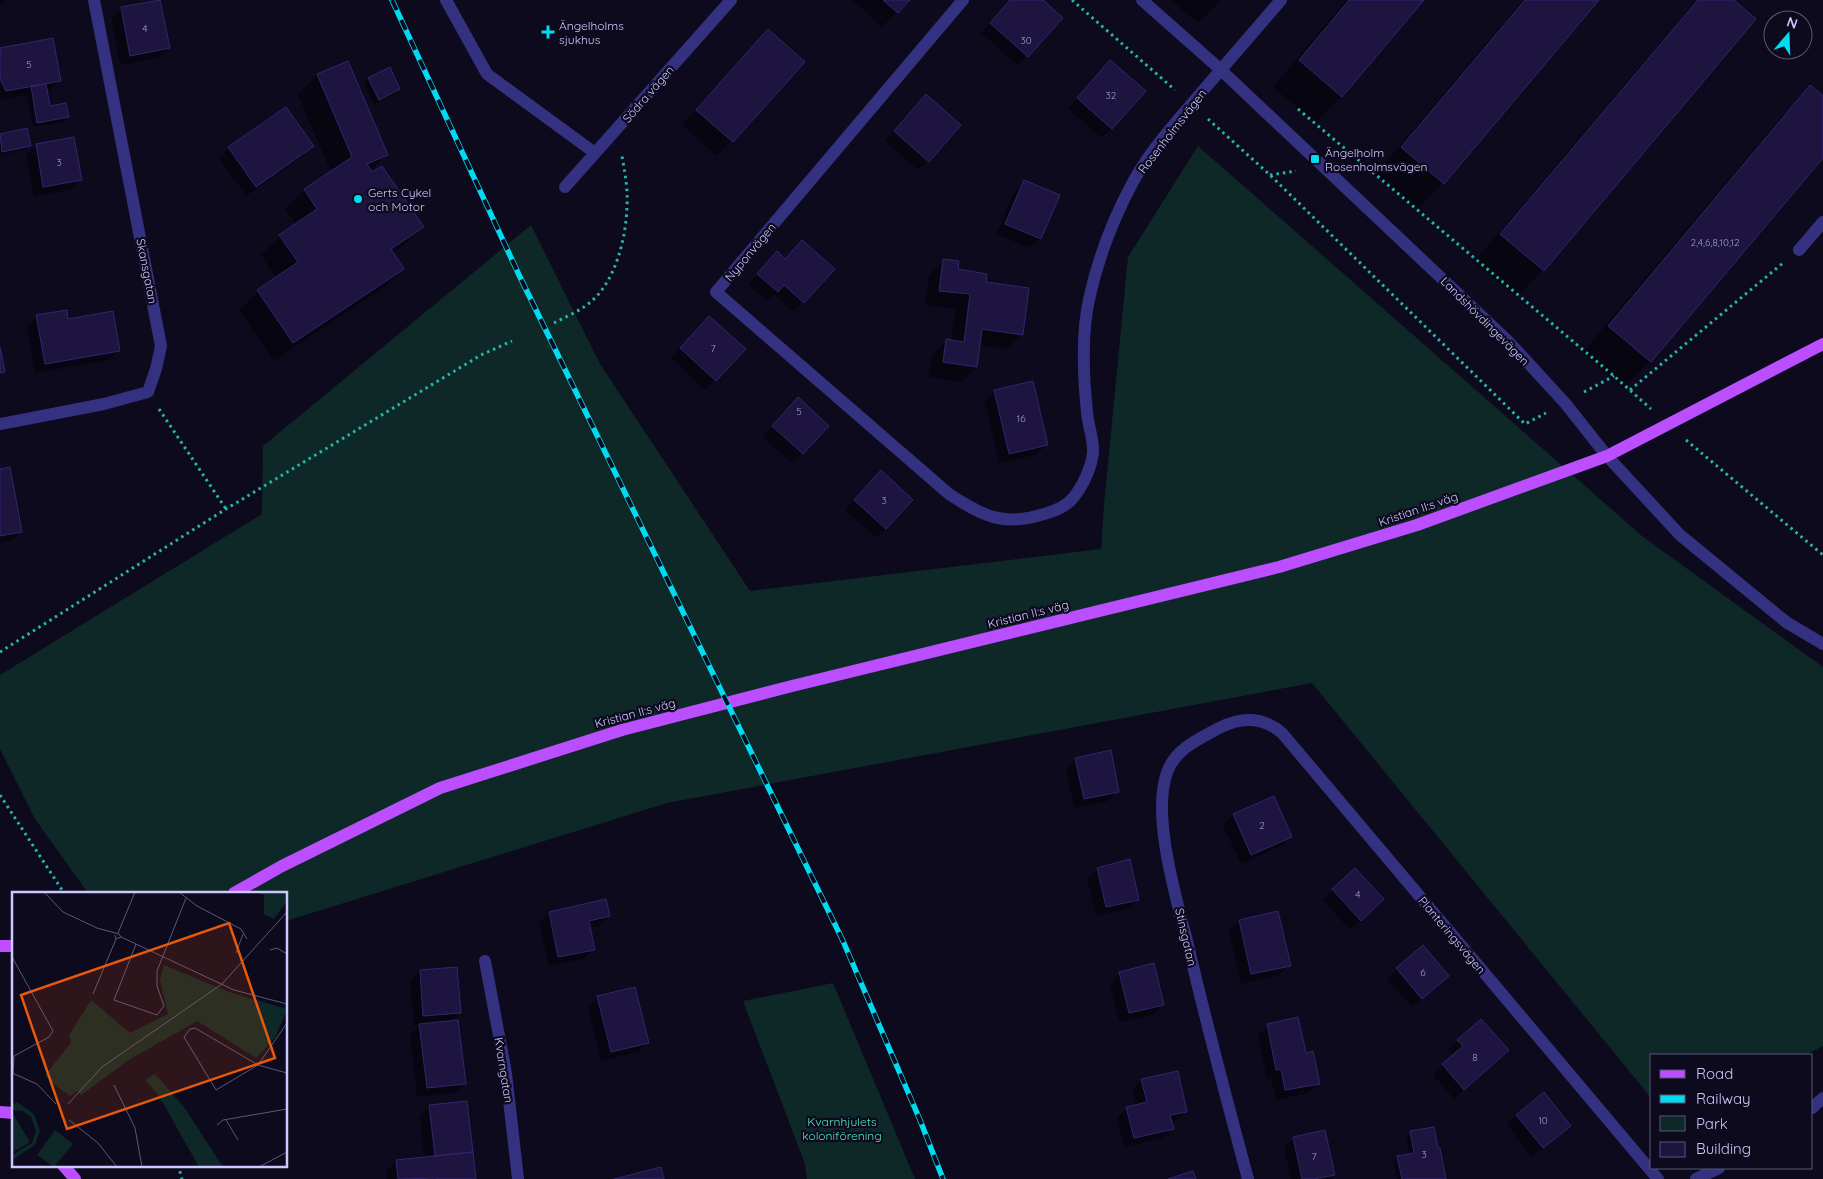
<svg xmlns="http://www.w3.org/2000/svg" width="1823" height="1179" font-family="Quicksand,sans-serif">
<rect width="100%" height="100%" fill="#0d0a1e"/>
<path fill="#0d2827" d="M1198,146L1642,536L1823,667V1046L1806,1055H1652V1099L1312,683L667,803L286,921V893H88L35,819L0,749V675L262,514L263,446L531,225L600,364L750,591L1101,549L1104,505L1128,257Z
M833,983L915,1179H807L805,1164L743,1001Z"/>
<path fill="#0007" d="M0,0H6L0,6Z
M852,0H908L882,27Z
M1010,0H1041L1027,56L1018,66L981,33Z
M1171,0H1221L1198,23Z
M1346,0H1422L1341,96L1315,123L1273,87Z
M1523,0H1598L1443,183L1417,210L1375,175Z
M1697,0H1732L1543,270L1516,297L1474,262Z
M122,9L168,48L158,58L120,65L112,18Z
M768,31L803,62L717,156L682,125Z
M0,50L60,80L50,90L46,91L49,107L68,117L63,122L33,127L27,95L0,100Z
M347,62L387,154L370,171L422,227L403,246L392,253L403,269L383,288L274,361L239,310L258,291L276,278L261,255L280,236L296,225L285,209L305,190L331,172L298,95L317,75Z
M389,69L399,89L394,94L374,104L364,84L368,79Z
M1100,72L1112,128L1102,138L1068,109Z
M1811,87L1823,98V156L1650,361L1623,388L1582,353L1784,114Z
M916,106L928,161L918,170L885,141Z
M286,109L312,146L303,156L246,196L219,158L229,148Z
M26,129L30,146L25,150L0,155V135Z
M36,145L80,180L70,190L34,196L26,155Z
M1024,181L1058,196L1040,239L1030,248L996,234L1015,191Z
M784,260L833,269L793,312L774,294L767,301L748,285L768,263Z
M944,260L957,270L985,283L1022,334L1007,349L979,345L976,367L961,382L929,377L932,355L946,341H951L956,309L925,305L929,275Z
M37,316L67,320L119,350L109,360L35,373L27,326Z
M700,327L715,380L705,390L671,358Z
M995,391L1046,445L1036,455L999,463L985,401Z
M789,408L828,426L792,463L763,437Z
M0,470L21,531L11,541L0,543Z
M871,482L886,529L876,538L845,510Z
M1076,759L1118,791L1108,801L1074,808L1066,769Z
M1274,797L1291,836L1281,846L1241,864L1223,825L1233,815Z
M1097,869L1138,899L1128,909L1096,916L1087,879Z
M1355,870L1372,909L1350,930L1323,900Z
M549,913L608,916L599,926L589,928L593,950L583,959L549,966L539,923Z
M1277,913L1289,965L1279,975L1241,984L1229,931L1239,921Z
M1397,969L1438,985L1412,1007L1387,979Z
M420,971L460,1012L450,1022L464,1083L455,1093L417,1097L410,1035L421,1025H414L410,981Z
M1120,973L1163,1005L1153,1015L1119,1022L1110,983Z
M598,997L648,1042L638,1052L601,1061L588,1007Z
M1268,1025L1305,1054L1318,1083L1308,1093L1276,1100L1271,1078L1267,1079L1258,1035Z
M1458,1041L1497,1060L1454,1099L1433,1075L1453,1056L1448,1050Z
M1142,1080L1186,1111L1176,1121L1171,1122L1172,1129L1163,1138L1124,1147L1117,1118L1127,1108L1136,1106L1132,1090Z
M430,1106L475,1179H387L386,1171L396,1161L424,1158L420,1116Z
M1516,1115L1570,1126L1532,1157L1507,1125Z
M1411,1133L1445,1179H1397L1393,1162L1398,1157L1410,1155L1406,1137Z
M1294,1138L1333,1174L1329,1179H1291L1284,1148Z"/>
<path fill="#1d1540" stroke="#33256e" d="M160,0L170,48L130,56L121,7Z
M883,0H910L898,13Z
M1010,0H1043L1063,18L1028,57L990,23Z
M1349,0H1424L1342,97L1299,60Z
M1525,0H1599L1444,184L1401,147Z
M1698,0H1734L1756,19L1544,271L1500,234Z
M768,29L805,62L733,142L696,110Z
M53,38L61,81L6,91L0,79V48Z
M1110,60L1146,91L1112,129L1077,98Z
M348,61L388,155L367,164L372,172L382,166L424,227L391,249L404,269L293,343L257,290L298,262L279,235L317,209L304,189L352,157L317,74Z
M390,67L400,89L379,100L368,78Z
M46,84L50,106L66,103L69,117L37,123L31,86Z
M1810,85L1823,96V158L1651,362L1608,326Z
M926,94L961,125L929,162L894,131Z
M286,107L314,146L256,187L228,147Z
M27,128L31,146L2,152L0,134Z
M74,137L82,180L43,187L36,144Z
M1024,180L1060,195L1041,239L1005,224Z
M802,240L835,269L804,303L784,285L778,292L757,274L777,251L785,259Z
M943,259L959,261L958,269L987,274L986,282L1029,288L1023,335L982,329L977,367L943,362L946,339L964,342L970,294L939,291Z
M67,310L68,319L113,311L120,351L45,364L36,315Z
M709,316L746,349L716,381L680,348Z
M0,347L5,372L0,373Z
M1033,381L1048,445L1009,454L994,390Z
M798,397L829,426L803,454L772,426Z
M10,467L22,532L0,536V469Z
M881,470L913,500L886,529L854,500Z
M1111,750L1119,792L1084,799L1075,758Z
M1274,796L1292,837L1251,855L1233,814Z
M1130,859L1139,900L1106,907L1097,868Z
M1355,868L1384,899L1361,921L1332,889Z
M606,899L610,916L589,921L595,950L558,957L549,912Z
M1278,911L1291,966L1251,974L1239,920Z
M1423,945L1449,976L1422,999L1396,968Z
M1154,963L1164,1005L1129,1013L1119,972Z
M457,967L461,1013L423,1016L420,970Z
M635,987L649,1043L611,1052L597,996Z
M1298,1017L1306,1053L1313,1051L1320,1084L1285,1090L1281,1069L1276,1070L1267,1024Z
M1481,1019L1509,1050L1464,1090L1442,1064L1463,1046L1457,1040Z
M458,1020L466,1084L427,1088L419,1024Z
M1178,1071L1187,1112L1170,1115L1174,1129L1134,1138L1126,1107L1147,1102L1141,1079Z
M1544,1092L1571,1126L1543,1148L1516,1115Z
M467,1101L473,1152L435,1156L429,1105Z
M1434,1127L1438,1148H1440L1446,1179H1402L1397,1156L1414,1153L1410,1131Z
M1325,1130L1335,1175L1314,1179H1302L1293,1137Z
M473,1152L476,1179H437V1178L398,1179L396,1160Z
M661,1167L664,1179H614Z
M1193,1171L1196,1179H1168Z"/>
<g fill="none" stroke-linecap="round" stroke-linejoin="round">
<path stroke="#24b6ac" stroke-width="3" stroke-dasharray="2.5 4" stroke-linecap="butt" d="M1072,0L1175,90
M1298,109L1614,376L1651,409
M1208,119L1270,175L1525,424L1546,413
M1270,175L1296,171
M554,323C565,317 578,312 588,304C615,284 626,239 627,206C628,189 625,173 622,156
M1630,390L1783,263
M1584,392L1614,376
M159,409L226,509
M1686,440L1823,555
M0,652L226,509L481,355L512,341
M0,795L64,893
M178,1165L182,1179"/>
<path stroke="#343180" stroke-width="12" d="M446,0L487,74L595,153
M963,0L716,292L949,494C983,516 1003,527 1044,514C1055,511 1066,507 1073,498C1083,486 1091,468 1093,453C1094,440 1088,426 1087,412C1083,374 1081,332 1090,295C1099,256 1114,217 1133,182C1149,152 1173,126 1194,101C1223,67 1252,34 1281,0
M1142,0L1221,70L1507,340L1565,403L1607,456L1680,535L1786,622L1823,644
M565,187L731,0
M1799,250L1823,222
M0,424L104,404L148,392L156,369L161,346L94,0
M485,961L506,1073L518,1179
M1812,1108L1823,1098
M1248,1179C1227,1101 1206,1023 1188,945C1177,900 1150,813 1168,770C1177,748 1199,739 1219,728C1241,717 1262,716 1282,733L1658,1179
M1696,1179L1719,1168"/>
<path stroke="#bb4eff" stroke-width="12" d="M234,893L282,866L440,788L622,730L788,687L1279,567L1417,525L1607,456L1823,344
M0,946H14
M0,1112L14,1113
M63,1165L75,1179"/>
<g stroke="#00dbf2" stroke-width="5.5">
<path id="rail" d="M392,0L519,275L843,941L920,1120L943,1179"/>
</g>
<use href="#rail" stroke="#0d0a1e" stroke-width="4" stroke-dasharray="11" stroke-linecap="butt"/>
</g>
<g fill="#00dbf2" stroke="#0d0a1e" stroke-width="2">
<path d="M545.5 24.5h5v5h5v5h-5v5h-5v-5h-5v-5h5z"/>
<rect x="1310" y="154" width="10" height="10" rx="2.5"/>
<circle cx="358" cy="199" r="5"/>
</g>
<g text-anchor="middle" dominant-baseline="central" stroke-width="4.5" stroke-linejoin="round" paint-order="stroke">
<g font-size="10" fill="#a19acf">
<text x="145" y="28">4</text>
<text x="1026" y="40">30</text>
<text x="29" y="64">5</text>
<text x="1111" y="95">32</text>
<text x="59" y="162">3</text>
<text x="1715" y="242">2,4,6,8,10,12</text>
<text x="713" y="348">7</text>
<text x="799" y="411">5</text>
<text x="1021" y="418">16</text>
<text x="884" y="500">3</text>
<text x="1262" y="825">2</text>
<text x="1358" y="894">4</text>
<text x="1423" y="972">6</text>
<text x="1475" y="1057">8</text>
<text x="1543" y="1120">10</text>
<text x="1424" y="1154">3</text>
<text x="1314" y="1156">7</text>
</g>
<g font-size="12" fill="#cdc7ff" stroke="#0d0a1e" text-anchor="start">
<text x="559" y="25">Ängelholms<tspan x="559" dy="14">sjukhus</tspan></text>
<text x="1325" y="152">Ängelholm<tspan x="1325" dy="14">Rosenholmsvägen</tspan></text>
<text x="368" y="192">Gerts Cykel<tspan x="368" dy="14">och Motor</tspan></text>
</g>
<g font-size="12" fill="#cdc7ff" stroke="#0d0a1e">
<text transform="translate(648 94) rotate(-49)">Södra vägen</text>
<text transform="translate(1172 131) rotate(-52)">Rosenholmsvägen</text>
<text transform="translate(750 252) rotate(-50)">Nyponvägen</text>
<text transform="translate(147 271) rotate(79)">Skansgatan</text>
<text transform="translate(1485 321) rotate(45)">Landshövdingevägen</text>
<text transform="translate(1418 509) rotate(-19)">Kristian II:s väg</text>
<text transform="translate(1028 614) rotate(-14)">Kristian II:s väg</text>
<text transform="translate(635 713) rotate(-15)">Kristian II:s väg</text>
<text transform="translate(1452 935) rotate(50)">Planteringsvägen</text>
<text transform="translate(1186 937) rotate(77)">Stinsgatan</text>
<text transform="translate(504 1070) rotate(81)">Kvarngatan</text>
</g>
<g font-size="12" fill="#4be7bf" stroke="#0d0a1e">
<text x="842" y="1121">Kvarnhjulets<tspan x="842" dy="14">koloniförening</tspan></text>
</g>
</g>
<g transform="translate(12 892)">
<rect width="275" height="275" fill="#0d0a1e"/>
<path d="M243,0H275V9L262,27L252,22V3ZM152,73L217,100L275,117L263,146L244,166L185,129L117,168L69,203L65,199L58,204L45,195L33,183L59,151L57,143L79,108L118,141L156,122L148,88ZM143,182L172,215L211,275H187L147,204L133,188ZM5,210L22,222L28,239L23,253L0,268V263L20,251L24,239L19,225L11,219L0,218V213ZM0,220L18,250L0,261ZM43,238L61,252L42,275L25,263Z" fill="#0d2827"/>
<path fill="none" stroke="#5a5678" stroke-width="1" d="M32,0L51,20L85,36L107,42L109,45L104,47L103,43M167,0L185,14L229,37L235,47M106,41L123,0M109,45L222,98L275,112M124,52L102,108L145,123L152,114L145,94V79L174,6M258,58L265,56L275,62M224,61L231,42M0,65L41,139L37,145L2,164L1,181M81,102L104,47M275,131L246,173L204,198L172,145L178,137L183,136L246,173L275,181M0,181L25,192L44,212M102,193L123,236L130,275M56,212L90,175L210,92L275,20M57,228L86,251L105,275M214,228L226,248M205,233L211,228L275,217M247,275L275,260"/>
<path fill="#e8590c" fill-opacity="0.15" stroke="#e8590c" stroke-width="2.5" d="M217,31L263,166L55,237L9,103Z"/>
<rect width="275" height="275" fill="none" stroke="#cdc7ff" stroke-width="2.5"/>
</g>
<rect x="1650" y="1054" width="162" height="115" fill="#0d0a1e" stroke="#5a5678"/>
<rect x="1660" y="1070" width="25" height="8" fill="#bb4eff" stroke="#5a5678"/>
<text x="1696" y="1079" font-size="15" fill="#cdc7ff">Road</text>
<rect x="1660" y="1095" width="25" height="8" fill="#00dbf2" stroke="#5a5678"/>
<text x="1696" y="1104" font-size="15" fill="#cdc7ff">Railway</text>
<rect x="1660" y="1116" width="25" height="15" fill="#0d2827" stroke="#5a5678"/>
<text x="1696" y="1129" font-size="15" fill="#cdc7ff">Park</text>
<rect x="1660" y="1142" width="25" height="15" fill="#1d1540" stroke="#5a5678"/>
<text x="1696" y="1154" font-size="15" fill="#cdc7ff">Building</text>
<g transform="translate(1788 35) rotate(19)"><circle r="24" fill="#0d0a1e" stroke="#5a5678"/>
<path d="M0-4L9 19L0 12L-9 19Z" fill="#00dbf2"/>
<text y="-8" font-size="14" font-weight="bold" text-anchor="middle" fill="#cdc7ff">N</text>
</g>
</svg>
